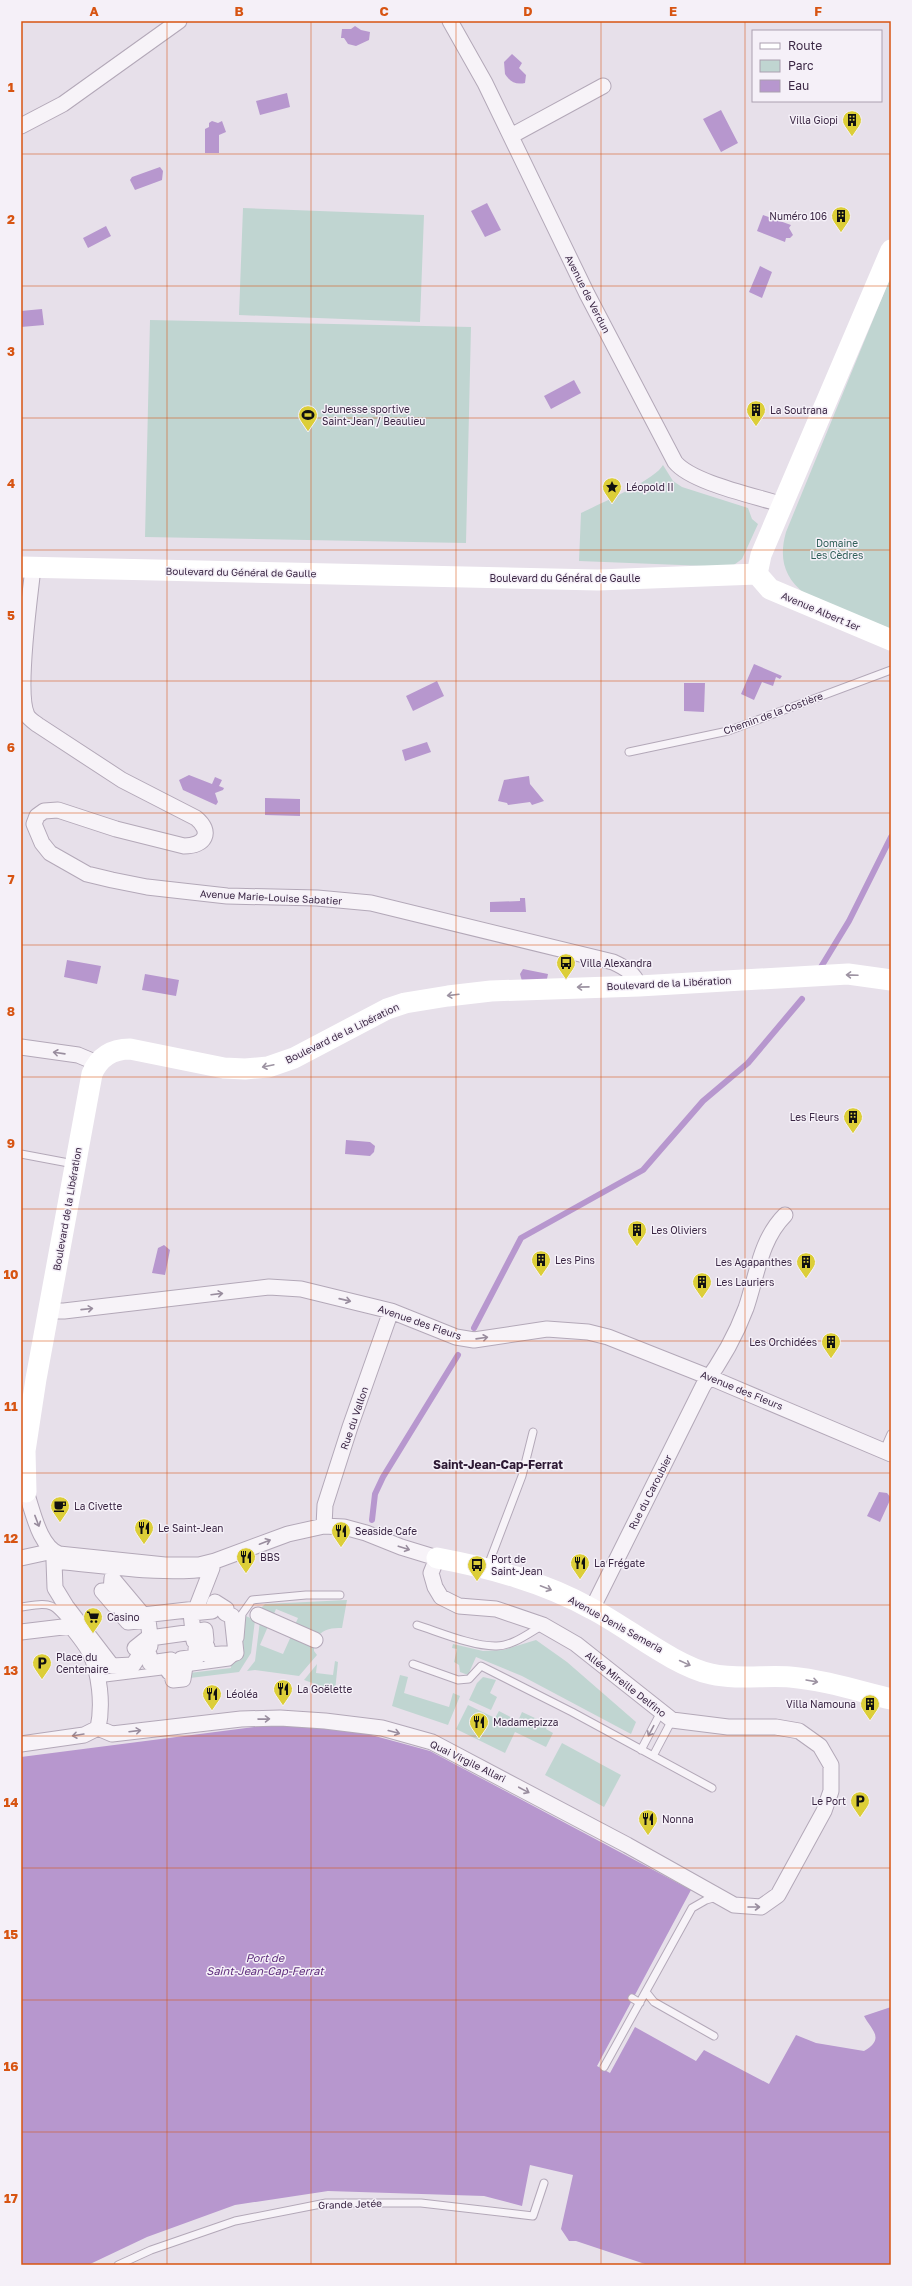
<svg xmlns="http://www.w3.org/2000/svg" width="912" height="2286" font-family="'Golos Text',sans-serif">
<rect width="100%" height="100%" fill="#e7e0ea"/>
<path fill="#c0d5d1" d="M243,208L424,215L420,322L239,315Z
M891,276V629L805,594C783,577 779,557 786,532Z
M150,320L471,327L466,543L145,537Z
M663,465L673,481L682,487L748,508L752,519L758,524L742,559L731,567L579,561L581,513C599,504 655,480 663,465Z
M347,1600L342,1628C332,1628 325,1628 317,1637L294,1627L298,1618L276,1609L273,1616L259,1610L265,1604Z
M241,1614L255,1620L251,1653L239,1672L190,1678L189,1673L231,1668L230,1656L244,1654Z
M260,1621L269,1624L260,1645L283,1654L292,1634L314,1644V1651L317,1655L299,1676L255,1670L247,1671L255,1661Z
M536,1640L567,1662L636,1722L631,1734L522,1676L476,1657L468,1675L460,1672L459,1665L454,1662L457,1649L452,1648L453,1644L483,1651L503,1650Z
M335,1661L338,1662L335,1691L304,1680L317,1664L316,1673L333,1675Z
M400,1675L408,1677L404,1693L449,1707L453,1693L460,1696L448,1725L392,1706Z
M483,1677L496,1680L490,1693L497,1697L491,1710L469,1700L477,1683Z
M468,1705L495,1718L499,1711L518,1721L522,1712L548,1724L546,1729L553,1733L546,1747L515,1732L505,1753L456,1729Z
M562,1743L621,1775L604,1807L545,1775Z"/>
<path fill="#b797ce" d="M355,26L361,30L370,32L369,40L356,46L348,44L344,38H341L342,29H351Z
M512,54L522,63L519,68L526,75L525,83C516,85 510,82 505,74L504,62Z
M287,93L290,107L260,115L256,101Z
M721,110L738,143L721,152L703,119Z
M212,121L218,123L222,121L226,132L219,135V153H205V129L209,127V123Z
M160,167L163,171L162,180L135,190L130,180L132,177Z
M487,203L501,230L485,237L471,211Z
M763,215L791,225L789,228L793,235L790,238H786L785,242L757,231Z
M106,226L111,236L88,248L83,238Z
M760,266L772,272L762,298L749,292Z
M42,309L44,325L21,327V311Z
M574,380L581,393L551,409L544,396Z
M754,664L782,676L780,679L776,677L773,686L762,682L754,700L741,694Z
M437,681L444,696L413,711L406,696Z
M684,683H705L704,712L684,711Z
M427,742L431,752L405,761L402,750Z
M189,775L212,784L215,777L222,780L219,786L224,788L223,790L215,793L218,802L216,805L183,790L179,780Z
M529,776L530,784L544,801L532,805L530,802L508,805L507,803L498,801L504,780Z
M265,798L300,799V816L265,815Z
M520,898H525L526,912H490V902L520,901Z
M67,960L101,966L97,984L64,977Z
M523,969L548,974L547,979L522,981L520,974Z
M145,974L179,980L176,996L142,990Z
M346,1140L370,1142L375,1146L374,1152L370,1156L345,1154Z
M164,1245L170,1250L165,1275L152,1273L158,1248Z
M879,1492L887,1493L891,1498L880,1522L867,1516Z
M270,1725L353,1730L430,1751L691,1890L597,2066L610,2073L635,2027L696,2061L704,2050L769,2084L796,2035L816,2043L864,2051C886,2038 871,2030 864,2016L891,2007V2265H648L576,2241H569L561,2229L573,2175L530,2165L522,2206L484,2196L328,2191L235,2205L147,2237L88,2265H21V1757Z"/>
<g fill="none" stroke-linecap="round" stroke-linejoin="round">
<path stroke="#b797ce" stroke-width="6" d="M821,967L849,921L891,837
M474,1328L521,1238L643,1170L703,1101L748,1063L802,999
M372,1520L375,1494L383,1477L458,1355"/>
<g stroke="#b3a8b8" stroke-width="9">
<path id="lane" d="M629,752L728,731L891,670
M21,1154L74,1164
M884,1450L891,1434
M487,1568L522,1476L533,1432
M21,1607C51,1603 52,1601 71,1626
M417,1625C439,1632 472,1646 495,1646C511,1647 529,1633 543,1625
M240,1638L242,1614L252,1600L306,1595H340
M413,1664L458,1680L469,1679L481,1666L572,1712L712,1788
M185,1668L229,1662L237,1655
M97,1679L170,1670
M641,1750L661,1712
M653,1756L672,1720
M646,1992L654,2002L714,2036
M632,1998L640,2003
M604,2067L692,1908L706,1900L717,1897
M118,2265L151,2250L235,2221L326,2203H421L533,2216L544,2183"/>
</g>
<g stroke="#b3a8b8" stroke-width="17">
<path id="street" d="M450,21L485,83L587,294L675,462C692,483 756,496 783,505
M21,126L63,104L179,21
M511,136L603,86
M33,568C30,596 16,693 27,715C29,719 34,722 38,725L122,780L196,818C213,832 205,846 184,846L116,829L58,810L44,811L37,816L34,824L42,843L50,853L87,874L112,880L147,887L227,896L317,898L371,903L613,962C626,968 634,973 639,986
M21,1047L78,1055L97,1063
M49,1311H64L269,1287L301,1289L391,1311L456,1337L474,1340L547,1329L588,1332L608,1337L709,1377L891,1454
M26,1492C33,1511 39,1546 59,1554L165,1565H199L215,1561L288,1534L324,1526L344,1527L366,1533L401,1547L437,1558L431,1573L435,1587L441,1597L459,1606L496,1609L543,1625L576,1644L672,1720L728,1727H776L799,1731L820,1746L831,1765V1791L824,1811L778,1895L761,1907L734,1905L627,1845L432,1742L382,1728L325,1721L280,1718L241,1719L112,1734L98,1728
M324,1526L325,1505L350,1427L391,1311
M21,1558L44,1553L50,1549
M54,1561C105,1565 163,1576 212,1568L196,1609L143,1615L112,1578L111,1591H102L114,1605L118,1602L126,1611L122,1615L128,1622L148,1620L150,1636L135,1648L150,1646V1638L193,1632L194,1641L206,1640L205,1630L193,1632L191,1613L212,1611L215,1602L226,1609L225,1613L232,1616L236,1653L208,1655L207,1647L196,1649L197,1657L181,1659L185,1666L183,1679L173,1680V1675L169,1672L171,1660L150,1663L149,1654L139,1656L133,1665L112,1666L66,1606L55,1588Z
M592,1609L703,1386C720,1363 736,1335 746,1308C757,1276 760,1240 785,1215
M258,1615L315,1640
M21,1632L71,1626C77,1634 84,1642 89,1651C100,1673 103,1705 98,1728L84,1735L21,1744"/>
</g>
<use href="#lane" stroke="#f7f3f8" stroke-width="7"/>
<use href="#street" stroke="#f7f3f8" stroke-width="15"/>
<path stroke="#fff" stroke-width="21" d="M21,567L598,580L757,574
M757,574L761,555L891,250
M757,574L770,589L891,640
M26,1492L25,1451L36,1379L92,1074C99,1057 112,1049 130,1049L224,1068L245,1069L268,1067L294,1058L387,1009L405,1003L448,996L491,991L639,986L848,974L891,980
M437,1558C490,1568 544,1582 592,1609C627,1627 674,1666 711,1674C737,1680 765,1675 790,1677C824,1680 858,1691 891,1699"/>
</g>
<defs><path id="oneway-shaft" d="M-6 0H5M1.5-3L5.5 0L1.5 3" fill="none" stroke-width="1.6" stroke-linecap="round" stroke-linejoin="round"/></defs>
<g stroke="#9d93a2">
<use href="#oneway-shaft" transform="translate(852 975) rotate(-178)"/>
<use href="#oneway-shaft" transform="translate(583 987) rotate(179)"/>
<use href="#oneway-shaft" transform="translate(453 995) rotate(173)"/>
<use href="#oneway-shaft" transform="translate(268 1066) rotate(168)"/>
<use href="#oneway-shaft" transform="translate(546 1588) rotate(21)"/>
<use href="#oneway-shaft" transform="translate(685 1663) rotate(25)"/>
<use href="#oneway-shaft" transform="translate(812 1681) rotate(10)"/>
</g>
<g stroke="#998d9e">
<use href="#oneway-shaft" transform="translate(59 1053) rotate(-172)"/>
<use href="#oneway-shaft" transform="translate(217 1294) rotate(-7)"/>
<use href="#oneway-shaft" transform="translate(345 1300) rotate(13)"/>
<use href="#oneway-shaft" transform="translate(87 1309) rotate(-6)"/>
<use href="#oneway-shaft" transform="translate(482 1338) rotate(-8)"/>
<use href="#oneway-shaft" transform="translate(37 1521) rotate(69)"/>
<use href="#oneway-shaft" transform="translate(265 1542) rotate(-21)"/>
<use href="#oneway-shaft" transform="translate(404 1548) rotate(18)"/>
<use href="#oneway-shaft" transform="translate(264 1719) rotate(-1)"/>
<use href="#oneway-shaft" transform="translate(135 1731) rotate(-7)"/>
<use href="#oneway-shaft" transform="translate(651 1731) rotate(118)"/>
<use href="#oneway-shaft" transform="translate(394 1732) rotate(15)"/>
<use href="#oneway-shaft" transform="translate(78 1735) rotate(171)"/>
<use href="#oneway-shaft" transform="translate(524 1790) rotate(28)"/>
<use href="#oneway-shaft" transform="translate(754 1907)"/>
</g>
<path fill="none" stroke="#d75412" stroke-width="1" stroke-opacity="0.55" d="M167,21V2265M311,21V2265M456,21V2265M601,21V2265M745,21V2265M21,154H891M21,286H891M21,418H891M21,550H891M21,681H891M21,813H891M21,945H891M21,1077H891M21,1209H891M21,1341H891M21,1473H891M21,1605H891M21,1736H891M21,1868H891M21,2000H891M21,2132H891"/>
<defs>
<g id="building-pin" transform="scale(1)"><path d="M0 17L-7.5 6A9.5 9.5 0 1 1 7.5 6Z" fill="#dcce38" stroke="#f5f0f8"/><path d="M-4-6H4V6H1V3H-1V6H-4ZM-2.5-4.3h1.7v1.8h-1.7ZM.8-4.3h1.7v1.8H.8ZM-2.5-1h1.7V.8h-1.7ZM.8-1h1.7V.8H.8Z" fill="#111"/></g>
<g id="stadium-pin" transform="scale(1)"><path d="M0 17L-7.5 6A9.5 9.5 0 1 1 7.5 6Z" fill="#dcce38" stroke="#f5f0f8"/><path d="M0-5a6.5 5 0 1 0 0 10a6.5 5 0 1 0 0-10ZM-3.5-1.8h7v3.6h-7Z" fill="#111"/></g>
<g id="sight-pin" transform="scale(1)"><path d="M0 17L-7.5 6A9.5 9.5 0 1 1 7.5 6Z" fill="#dcce38" stroke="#f5f0f8"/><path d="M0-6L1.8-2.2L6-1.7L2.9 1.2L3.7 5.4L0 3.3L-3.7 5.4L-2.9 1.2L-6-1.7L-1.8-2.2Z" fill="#111"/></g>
<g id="bus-pin" transform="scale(1)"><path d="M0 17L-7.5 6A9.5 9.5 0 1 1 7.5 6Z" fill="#dcce38" stroke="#f5f0f8"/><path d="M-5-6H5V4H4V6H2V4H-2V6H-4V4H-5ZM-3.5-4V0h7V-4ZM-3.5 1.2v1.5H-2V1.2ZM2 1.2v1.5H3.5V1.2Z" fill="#111"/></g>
<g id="cafe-pin" transform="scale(1)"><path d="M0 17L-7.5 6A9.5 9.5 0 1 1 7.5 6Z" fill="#dcce38" stroke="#f5f0f8"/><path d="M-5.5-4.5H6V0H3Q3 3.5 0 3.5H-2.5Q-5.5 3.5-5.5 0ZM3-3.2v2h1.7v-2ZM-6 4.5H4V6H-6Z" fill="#111"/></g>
<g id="restaurant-pin" transform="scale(1)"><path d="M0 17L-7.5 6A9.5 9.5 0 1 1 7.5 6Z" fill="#dcce38" stroke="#f5f0f8"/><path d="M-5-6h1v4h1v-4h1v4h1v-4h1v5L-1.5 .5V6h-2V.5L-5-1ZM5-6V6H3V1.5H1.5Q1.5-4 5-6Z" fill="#111"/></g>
<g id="supermarket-pin" transform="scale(1)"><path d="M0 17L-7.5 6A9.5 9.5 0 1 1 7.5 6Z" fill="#dcce38" stroke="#f5f0f8"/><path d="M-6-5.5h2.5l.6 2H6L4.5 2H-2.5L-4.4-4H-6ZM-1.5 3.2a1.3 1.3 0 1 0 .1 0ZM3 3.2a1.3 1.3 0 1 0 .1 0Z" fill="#111"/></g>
<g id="parking-pin" transform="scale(1)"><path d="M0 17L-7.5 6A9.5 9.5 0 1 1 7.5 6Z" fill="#dcce38" stroke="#f5f0f8"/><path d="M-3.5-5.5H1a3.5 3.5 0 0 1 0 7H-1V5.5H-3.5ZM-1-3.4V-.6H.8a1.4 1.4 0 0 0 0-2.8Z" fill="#111"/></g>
</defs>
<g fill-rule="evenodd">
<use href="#building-pin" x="852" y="120"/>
<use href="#building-pin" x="841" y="216"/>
<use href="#building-pin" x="756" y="410"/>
<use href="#stadium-pin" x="308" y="415"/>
<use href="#sight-pin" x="612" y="487"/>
<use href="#bus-pin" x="566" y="963"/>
<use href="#building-pin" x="853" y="1117"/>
<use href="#building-pin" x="637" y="1230"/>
<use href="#building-pin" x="541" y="1260"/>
<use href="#building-pin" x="806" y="1262"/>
<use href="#building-pin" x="702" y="1282"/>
<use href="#building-pin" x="831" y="1342"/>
<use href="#cafe-pin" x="60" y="1506"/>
<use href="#restaurant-pin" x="144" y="1528"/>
<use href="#restaurant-pin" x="341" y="1531"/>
<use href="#restaurant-pin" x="246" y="1557"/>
<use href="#restaurant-pin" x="580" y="1563"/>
<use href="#bus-pin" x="477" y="1565"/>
<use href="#supermarket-pin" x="93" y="1617"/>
<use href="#parking-pin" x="42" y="1663"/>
<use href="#restaurant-pin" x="283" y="1689"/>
<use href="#restaurant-pin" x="212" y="1694"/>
<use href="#building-pin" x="870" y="1704"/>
<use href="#restaurant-pin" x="479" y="1722"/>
<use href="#parking-pin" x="860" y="1801"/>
<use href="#restaurant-pin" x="648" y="1819"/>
</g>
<g text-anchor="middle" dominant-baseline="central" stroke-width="3" stroke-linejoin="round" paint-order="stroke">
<g font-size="10" fill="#3b2744" stroke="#f5f0f8" text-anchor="start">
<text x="838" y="120" text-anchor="end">Villa Giopi</text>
<text x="827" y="216" text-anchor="end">Numéro 106</text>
<text x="322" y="409">Jeunesse sportive<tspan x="322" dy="12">Saint-Jean / Beaulieu</tspan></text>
<text x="770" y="410">La Soutrana</text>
<text x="626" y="487">Léopold II</text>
<text x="580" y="963">Villa Alexandra</text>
<text x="839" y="1117" text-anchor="end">Les Fleurs</text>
<text x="651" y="1230">Les Oliviers</text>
<text x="555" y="1260">Les Pins</text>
<text x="792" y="1262" text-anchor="end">Les Agapanthes</text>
<text x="716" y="1282">Les Lauriers</text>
<text x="817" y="1342" text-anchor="end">Les Orchidées</text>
<text x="74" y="1506">La Civette</text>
<text x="158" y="1528">Le Saint-Jean</text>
<text x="355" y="1531">Seaside Cafe</text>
<text x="260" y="1557">BBS</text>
<text x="491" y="1559">Port de<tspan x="491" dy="12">Saint-Jean</tspan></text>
<text x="594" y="1563">La Frégate</text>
<text x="107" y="1617">Casino</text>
<text x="56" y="1657">Place du<tspan x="56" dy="12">Centenaire</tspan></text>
<text x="297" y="1689">La Goëlette</text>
<text x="226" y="1694">Léoléa</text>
<text x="856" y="1704" text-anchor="end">Villa Namouna</text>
<text x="493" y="1722">Madamepizza</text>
<text x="846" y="1801" text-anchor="end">Le Port</text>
<text x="662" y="1819">Nonna</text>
</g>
<g font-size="10" fill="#3b2744" stroke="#f5f0f8">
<text transform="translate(588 294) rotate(63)">Avenue de Verdun</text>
<text transform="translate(241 572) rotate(1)">Boulevard du Général de Gaulle</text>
<text x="565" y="578">Boulevard du Général de Gaulle</text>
<text transform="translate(821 611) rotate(23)">Avenue Albert 1er</text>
<text transform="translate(773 713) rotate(-20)">Chemin de la Costière</text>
<text transform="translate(271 897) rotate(3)">Avenue Marie-Louise Sabatier</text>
<text transform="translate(669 983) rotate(-3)">Boulevard de la Libération</text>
<text transform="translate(342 1033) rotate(-26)">Boulevard de la Libération</text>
<text transform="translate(67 1209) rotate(-80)">Boulevard de la Libération</text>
<text transform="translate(420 1322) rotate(19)">Avenue des Fleurs</text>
<text transform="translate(742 1390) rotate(22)">Avenue des Fleurs</text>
<text transform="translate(354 1418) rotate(-71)">Rue du Vallon</text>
<text transform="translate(650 1492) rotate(-63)">Rue du Caroubier</text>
<text transform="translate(616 1624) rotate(29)">Avenue Denis Semeria</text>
<text transform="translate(626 1684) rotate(38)">Allée Mireille Delfino</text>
<text transform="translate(468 1761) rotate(26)">Quai Virgile Allari</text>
<text transform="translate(350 2204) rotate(-2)">Grande Jetée</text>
</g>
<g font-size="10" fill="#32615b" stroke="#f5f0f8">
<text x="837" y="543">Domaine<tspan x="837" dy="12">Les Cèdres</tspan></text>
</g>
<g font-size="11" font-style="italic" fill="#5e2c7c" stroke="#f5f0f8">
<text x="265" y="1957">Port de<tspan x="265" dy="13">Saint-Jean-Cap-Ferrat</tspan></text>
</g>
<g font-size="12" font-weight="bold" fill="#2d1934" stroke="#f5f0f8">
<text x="498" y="1464">Saint-Jean-Cap-Ferrat</text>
</g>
</g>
<rect width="912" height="2286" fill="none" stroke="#f5f0f8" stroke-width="44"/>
<rect x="752" y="30" width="130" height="72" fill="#f5f0f8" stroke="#aba0b0"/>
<rect x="760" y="43" width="20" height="6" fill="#ffffff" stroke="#aba0b0"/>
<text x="788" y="50" font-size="12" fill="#3b2744">Route</text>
<rect x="760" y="60" width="20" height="12" fill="#c0d5d1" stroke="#aba0b0"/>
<text x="788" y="70" font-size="12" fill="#3b2744">Parc</text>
<rect x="760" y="80" width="20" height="12" fill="#b797ce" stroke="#aba0b0"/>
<text x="788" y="90" font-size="12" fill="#3b2744">Eau</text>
<rect x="22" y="22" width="868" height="2242" fill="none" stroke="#d75412" stroke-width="1.5"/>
<g font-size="13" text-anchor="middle" font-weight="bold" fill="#d75412">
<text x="94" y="16">A</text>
<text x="239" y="16">B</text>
<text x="384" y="16">C</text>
<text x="528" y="16">D</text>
<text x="673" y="16">E</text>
<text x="818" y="16">F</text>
<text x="11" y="92">1</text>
<text x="11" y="224">2</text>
<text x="11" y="356">3</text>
<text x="11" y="488">4</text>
<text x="11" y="620">5</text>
<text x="11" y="752">6</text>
<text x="11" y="884">7</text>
<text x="11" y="1016">8</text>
<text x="11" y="1148">9</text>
<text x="11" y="1279">10</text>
<text x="11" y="1411">11</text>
<text x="11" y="1543">12</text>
<text x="11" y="1675">13</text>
<text x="11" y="1807">14</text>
<text x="11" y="1939">15</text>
<text x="11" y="2071">16</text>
<text x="11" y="2203">17</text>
</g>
</svg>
